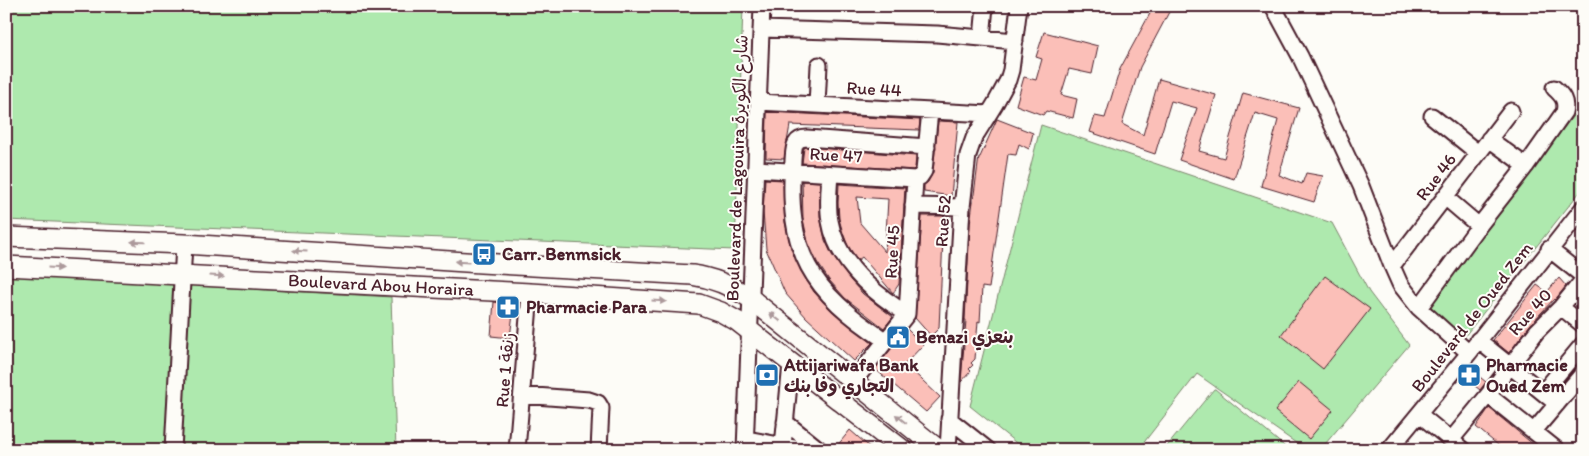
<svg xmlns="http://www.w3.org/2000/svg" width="1589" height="456" font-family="Itim,'Playpen Sans Arabic',sans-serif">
<rect width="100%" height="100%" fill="#fdfcf7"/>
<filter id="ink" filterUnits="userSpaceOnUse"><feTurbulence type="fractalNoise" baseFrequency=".02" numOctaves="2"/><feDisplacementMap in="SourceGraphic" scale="10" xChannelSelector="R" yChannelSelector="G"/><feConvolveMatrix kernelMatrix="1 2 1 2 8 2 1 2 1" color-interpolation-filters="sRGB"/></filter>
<g filter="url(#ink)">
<path fill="#aee9ae" stroke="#7c846c" d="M6,6H743L735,250L6,220Z
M1583,86V188L1460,342L1426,310L1582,104L1577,93Z
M1041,125L1332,223L1369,292L1409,345L1320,450H1306L1197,374L1138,450H1025L970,406Z
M6,275L391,297L396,450H6Z
M1214,389H1215L1289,450H1164Z"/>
<path fill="#fbbfb8" stroke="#4a1f2b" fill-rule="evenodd" d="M1154,6L1169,12L1140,67L1122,124L1143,135L1159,79L1216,95L1199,151L1224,158L1243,93L1299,108L1279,175L1302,184L1306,173L1323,176L1314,202L1261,186L1278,120L1255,113L1234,179L1179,160L1197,108L1171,101L1155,154L1090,132L1095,116L1105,118L1120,69Z
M1044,32L1098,46L1092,74L1069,69L1061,95L1077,99L1073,118L1046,111L1043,115L1016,105L1024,77L1036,80L1042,59L1036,57Z
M767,112L920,120L919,130L790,125L784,159L766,158Z
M997,119L1033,133L1029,149L1019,144L1016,155L1008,154L989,288L982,287L980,322L978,321L975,359L971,363L973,365L969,369L971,371L961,382L966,320H965L970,224L979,157H980Z
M938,121L958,122L951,196L924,192V185L928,182L933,172Z
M807,147L916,156L915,168L913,170L802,163L804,148Z
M765,179L783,180L785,222L791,248L801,271L814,292L832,311L872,343L854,361L806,317L785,293L766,249L763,212Z
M802,181L820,182V216L825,240L832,255L851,281L863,294L893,317L884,328L845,298L829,280L817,262L808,242L803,219Z
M839,184L905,188L899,284L893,293L862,257L858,260L848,246L843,233L839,219L838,203ZM857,197L888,199L885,252L860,223Z
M922,216H944L939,328L931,336L915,318Z
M1325,276L1370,309L1323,369L1281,335Z
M1559,278L1566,286L1555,300L1554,299L1530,325L1509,353L1493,340L1537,285L1547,292Z
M494,302L514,304L510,338L491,336Z
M907,329L923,345L905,364L940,397L926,412L875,369Z
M761,367L771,368V372H774L773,384L760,382Z
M1470,369L1486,382L1480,390L1464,377Z
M1299,382L1333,410L1309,439L1275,411Z
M1489,408L1505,421L1540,450H1504L1476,427Z
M850,430L873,450H843L837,446Z"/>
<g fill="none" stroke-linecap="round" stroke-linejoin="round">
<g stroke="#4a1f2b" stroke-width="19">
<path id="minor" d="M1273,6L1300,56L1361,186L1392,266L1400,284L1419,308L1469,353
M761,29L937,34L1015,41
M982,38L985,6
M758,102L989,114
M817,105L819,65
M1432,116L1478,153
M1489,139L1526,166
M756,169L915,179
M830,174C829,189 827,205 830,221C837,263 873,293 907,314
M1445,197L1479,226
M913,206L962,207
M1549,249L1583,276
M1392,266L1511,111
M1561,307L1583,325
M1419,308L1479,226L1526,166L1564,112C1567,101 1562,95 1554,88
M1478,340L1557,404
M886,341C810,291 786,252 793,160C794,149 793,138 807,138L927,147
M854,381L907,314L915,179L920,177L924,171L930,111
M1543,392L1583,344
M522,395L589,400L598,403L601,408L599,450
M1488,395L1557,450
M1419,414L1463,450
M949,419L988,450
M785,422L820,450
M1534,431L1583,373
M747,439L805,450
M1451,440L1488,395L1537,331L1561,307L1583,280
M783,446L791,364
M173,450L184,244
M517,450L530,293
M745,450L762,6
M948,450L962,207L968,155L974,138L995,104L1008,80L1011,70L1019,6
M1389,450L1469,353L1583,208"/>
</g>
<g stroke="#4a1f2b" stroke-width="22">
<path id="major" d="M6,237L184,244L481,263L692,275C714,278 732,286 750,298L939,450
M6,266L530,293L699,304L721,312L737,321L903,450"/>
</g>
<use href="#minor" stroke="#fdfcf7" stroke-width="15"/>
<use href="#major" stroke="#fdfcf7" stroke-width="19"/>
</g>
<defs><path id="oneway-solid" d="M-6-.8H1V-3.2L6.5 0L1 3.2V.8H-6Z" transform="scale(1.25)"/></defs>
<g fill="#ac999b">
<use href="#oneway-solid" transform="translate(138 242) rotate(-178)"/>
<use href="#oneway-solid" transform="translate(300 251) rotate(-176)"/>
<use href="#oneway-solid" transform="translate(462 262) rotate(-176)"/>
<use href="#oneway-solid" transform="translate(55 268) rotate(3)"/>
<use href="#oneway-solid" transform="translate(217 276) rotate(3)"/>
<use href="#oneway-solid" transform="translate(659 301) rotate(3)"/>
<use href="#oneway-solid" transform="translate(775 317) rotate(-142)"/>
<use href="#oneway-solid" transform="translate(901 419) rotate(-141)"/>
</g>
</g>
<defs>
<g id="bus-square" transform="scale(1.25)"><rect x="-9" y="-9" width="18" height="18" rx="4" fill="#1f6fb2" stroke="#fdfcf7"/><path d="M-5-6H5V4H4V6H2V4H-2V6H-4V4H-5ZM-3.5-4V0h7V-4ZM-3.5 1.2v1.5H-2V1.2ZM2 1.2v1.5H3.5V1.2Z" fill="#fff"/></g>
<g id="pharmacy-square" transform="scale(1.25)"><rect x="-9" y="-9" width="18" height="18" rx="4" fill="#1f6fb2" stroke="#fdfcf7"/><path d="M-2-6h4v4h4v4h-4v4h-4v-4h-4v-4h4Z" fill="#fff"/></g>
<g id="civic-square" transform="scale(1.25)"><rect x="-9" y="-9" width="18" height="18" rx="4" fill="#1f6fb2" stroke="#fdfcf7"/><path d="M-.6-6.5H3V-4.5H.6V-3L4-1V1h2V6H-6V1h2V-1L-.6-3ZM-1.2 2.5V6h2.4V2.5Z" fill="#fff"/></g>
<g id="bank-square" transform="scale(1.25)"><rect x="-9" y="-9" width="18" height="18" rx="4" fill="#1f6fb2" stroke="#fdfcf7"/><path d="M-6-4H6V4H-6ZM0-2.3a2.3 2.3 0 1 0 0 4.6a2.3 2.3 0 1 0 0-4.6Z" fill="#fff"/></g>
</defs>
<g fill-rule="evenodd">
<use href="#bus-square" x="484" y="254"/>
<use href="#pharmacy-square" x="508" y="307"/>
<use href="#civic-square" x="898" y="337"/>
<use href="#bank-square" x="767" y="375"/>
<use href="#pharmacy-square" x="1469" y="375"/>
</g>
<g text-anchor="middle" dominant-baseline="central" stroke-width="4" stroke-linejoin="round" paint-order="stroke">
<g font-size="18" fill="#4a1f2b" stroke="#fdfcf7">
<text transform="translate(874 89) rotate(3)">Rue 44</text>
<text transform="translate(836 155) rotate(3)">Rue 47</text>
<text transform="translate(737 168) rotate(-88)">Boulevard de Lagouira شارع الكويرة</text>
<text transform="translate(1436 177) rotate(-53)">Rue 46</text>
<text transform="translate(943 221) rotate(-86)">Rue 52</text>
<text transform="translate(892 252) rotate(-87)">Rue 45</text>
<text transform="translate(381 285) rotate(3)">Boulevard Abou Horaira</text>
<text transform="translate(1530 312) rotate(-49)">Rue 40</text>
<text transform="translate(1472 317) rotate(-52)">Boulevard de Oued Zem</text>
<text transform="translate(505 370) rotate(-85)">Rue 1 زنقة</text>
</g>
<g font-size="18" font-weight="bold" fill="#4a1f2b" stroke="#fdfcf7" text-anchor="start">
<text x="502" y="254">Carr. Benmsick</text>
<text x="526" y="307">Pharmacie Para</text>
<text x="916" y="337">Benazi بنعزي</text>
<text x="784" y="365">Attijariwafa Bank<tspan x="784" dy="21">التجاري وفا بنك</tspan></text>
<text x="1486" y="365">Pharmacie<tspan x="1486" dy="21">Oued Zem</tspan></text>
</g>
</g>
<rect width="1589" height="456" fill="none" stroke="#fdfcf7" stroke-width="25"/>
<rect x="12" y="12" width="1564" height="431" fill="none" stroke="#4a1f2b" stroke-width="2" filter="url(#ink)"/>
</svg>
